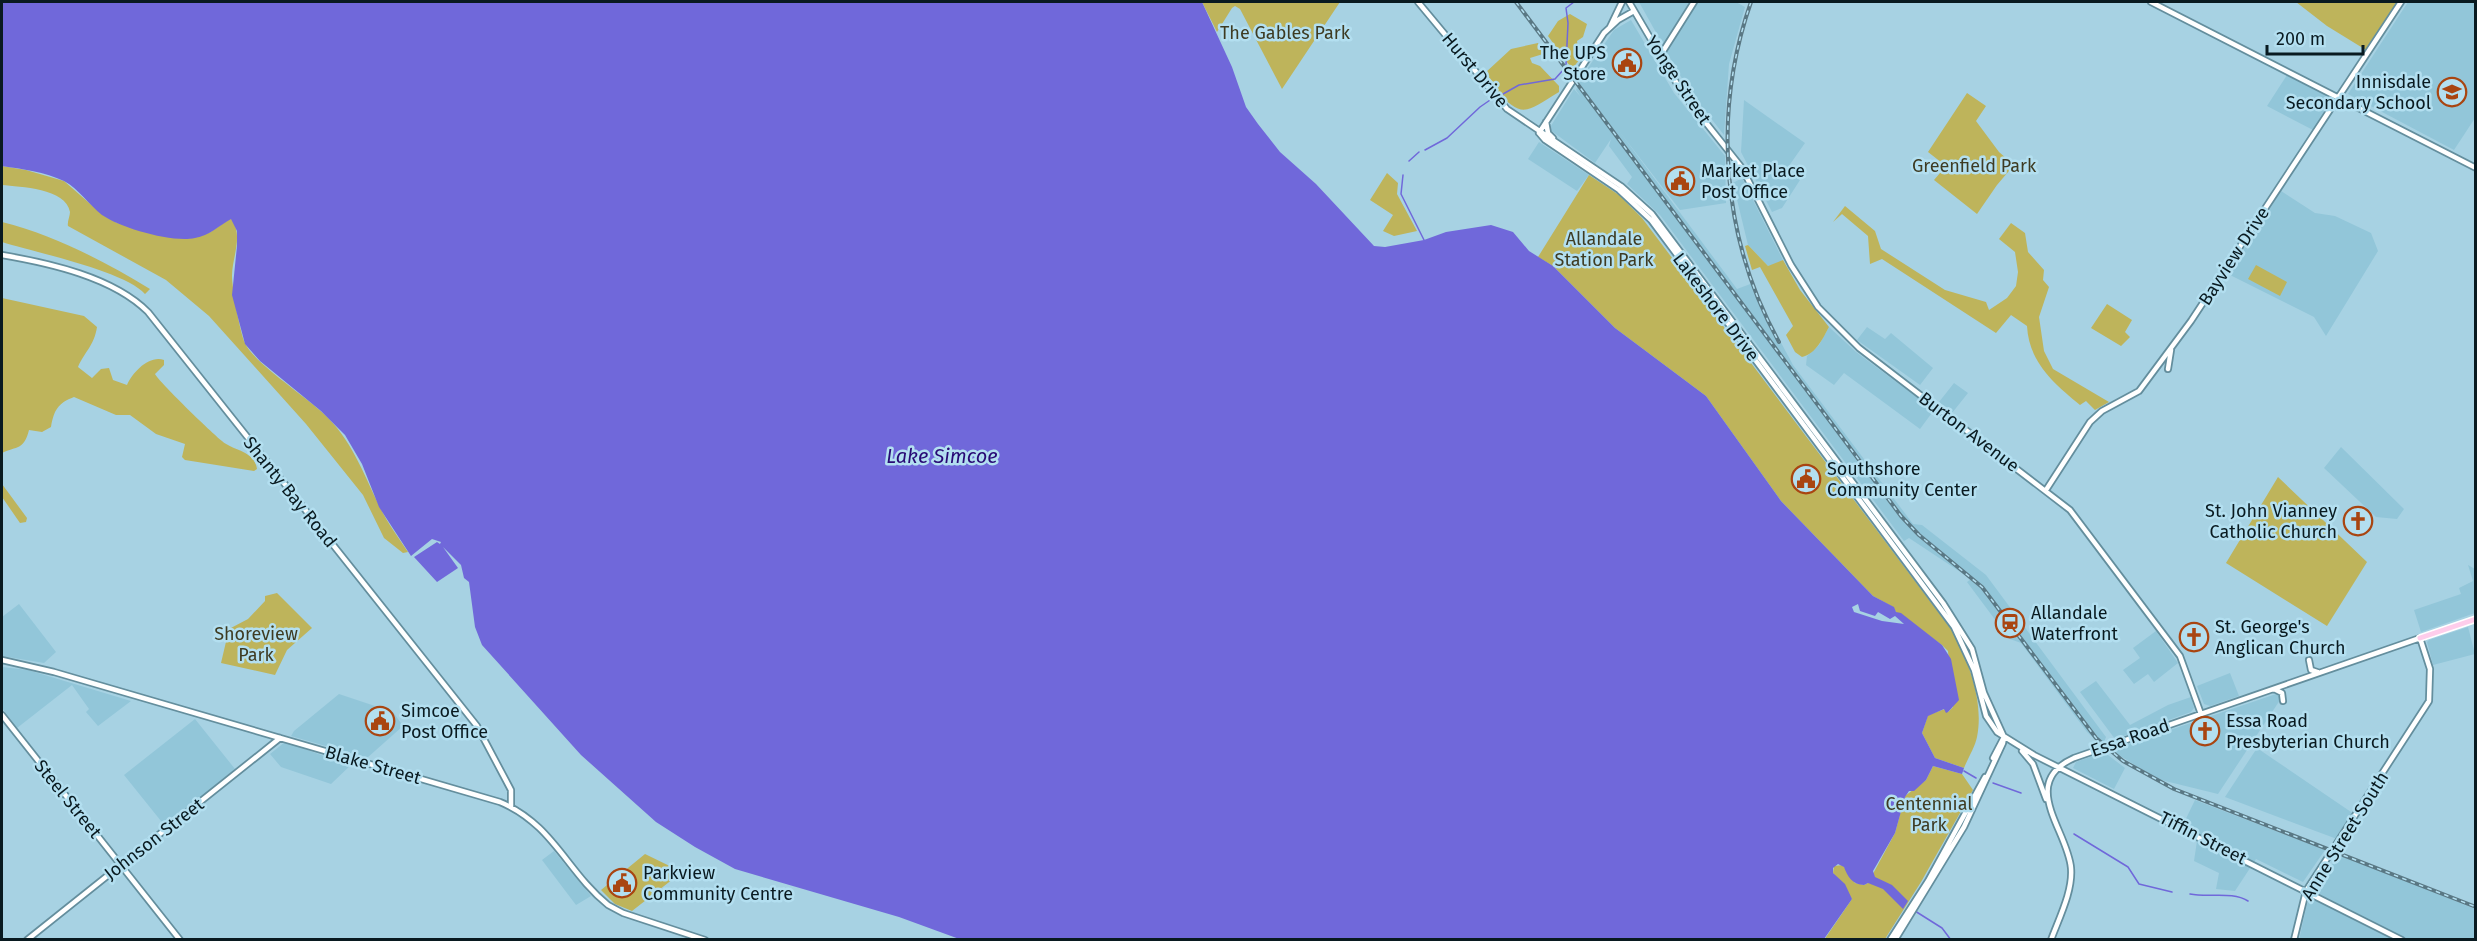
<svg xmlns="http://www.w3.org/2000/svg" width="2477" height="941" font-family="'Fira Sans',sans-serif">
<rect width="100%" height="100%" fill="#a7d2e3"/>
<path fill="#92c6d9" d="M1639,2H1690L1663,45Z
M1698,2H1736L1745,7L1729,64L1724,135L1688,89L1666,51Z
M2408,2H2475V118L2454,150L2348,94Z
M1631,20L1674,93L1725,156L1726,203L1680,210L1619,131L1737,289L1753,283L1769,320L1793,365L1913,524L1922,525L1986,575L2100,729L2106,737L2104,742L2099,743L2087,732L2021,643L2010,639L2012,637L2005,628L2002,629L1967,582L1971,579L1909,538L1904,541L1660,215L1627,184L1632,177L1609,146L1611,139L1595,163L1549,129L1574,89L1581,97L1576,90L1581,78L1614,30Z
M2287,75L2333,99L2313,130L2267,106Z
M1744,100L1805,143L1786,170L1800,180L1782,208L1772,212L1741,152Z
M1539,142L1589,175L1577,191L1528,159Z
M1742,178L1783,260L1775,264L1768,266L1748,245L1733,183Z
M2281,191L2315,213L2335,216L2371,233L2378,251L2326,336L2314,317L2228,274Z
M1829,327L1856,352L1934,410L1920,429L1844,373L1834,385L1806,365L1807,356L1819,345Z
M1867,327L1885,339L1891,333L1933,368L1920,385L1857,340Z
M1954,383L1968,393L1952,413L1939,402Z
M2341,447L2404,509L2397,519L2376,517L2324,468Z
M2468,565L2475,569V613L2421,632L2414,610L2461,594L2459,588L2473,581Z
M19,604L56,652L44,663L2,656V617Z
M2468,627L2475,654L2433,665L2427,642L2429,640Z
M2156,631L2178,663L2154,682L2148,674L2134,684L2123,670L2140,658L2133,648Z
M2,667L28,670L131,701L98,726L86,712L89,709L72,685L17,728L2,708Z
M2230,673L2239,696L2210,706L2204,704L2197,686Z
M2096,681L2130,725L2168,705L2191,697L2194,708L2191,712L2115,739L2080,692Z
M2279,693L2280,700L2218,794L2157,779L2111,750Z
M339,694L393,712L403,726L367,758L291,736L294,731Z
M195,719L235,769L165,826L124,775Z
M285,742L341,762H354L331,784L281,767L270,754Z
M2257,748L2354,814L2337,839L2225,797Z
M2104,752L2125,768L2114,789L2073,768L2076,762Z
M2195,800L2325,850L2303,882L2256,859L2235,891L2216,889L2219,873L2194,861L2197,841L2180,831Z
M554,851L591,896L576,905L542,860Z
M2339,854L2475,909V939L2299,940L2307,904Z"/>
<path fill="#beb45b" d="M1202,2H1340L1282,89L1240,9L1235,6L1232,8L1217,32Z
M2296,2H2397L2366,50L2327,26Z
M1570,14L1587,24L1583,37L1577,41L1580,59L1572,69L1548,36L1558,21Z
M1538,43L1543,54L1530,58L1532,63L1540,66L1559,86V92C1525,112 1524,120 1494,89V83L1485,73L1511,49Z
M1967,93L1986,106L1976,121L1999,152L2014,165L1997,185L1977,214L1934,180L1946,166L1928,152Z
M2,166L26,170L64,181L103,215L117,223L209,233L231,218C244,236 232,257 232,276C232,287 240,333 245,343C252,361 306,397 323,413C352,440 362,471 379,505C386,521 398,537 408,552L403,553L384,538L363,495L306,424L209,316L166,280L68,226C67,222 70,216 70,212C66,188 20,187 2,185Z
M1387,173L1398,183L1397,194L1417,231L1394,236L1383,231L1393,215L1370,200Z
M1589,175L1619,195L1642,218L1954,633C1969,663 1984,702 1977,737C1975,747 1968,758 1964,768L1935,758L1922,733L1928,715L1945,709L1948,712L1953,707L1948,651L1942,645L1896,612L1893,607L1873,596L1781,501L1706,396L1615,328L1553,266L1538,257Z
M1845,206L1875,231L1881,249L1945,290L1986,302L1989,310L2007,298L2016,286L2018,272L2015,252L1999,239L2011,223L2025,233L2028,252L2044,270L2043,280L2049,287L2039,317L2044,351L2053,369L2109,402L2095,410L2086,401L2080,405C2053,383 2029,362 2027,326L2011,315L1996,333L1882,259L1870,264L1868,236L1842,214L1833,222Z
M2,222C54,235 104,261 150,289L145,294C125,271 34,252 2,242Z
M1748,245L1768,266L1783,260L1800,290L1829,327C1823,338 1816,354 1802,357L1795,352L1786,335L1793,326L1760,267L1752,270L1745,246Z
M2256,265L2287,282L2280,296L2248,279Z
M2,298L84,316L97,327C94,346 85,351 78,367L92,378L101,369L109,368L113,380L127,385C133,372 149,355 164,360V365L155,374C158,381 212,433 222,441C233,451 254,450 257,469L254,471L185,460L182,457L185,444L156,434L130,415H116L74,397C58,403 54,410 51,427L42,432L29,430C24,450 17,446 2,453Z
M2107,304L2132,320L2125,332L2130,337L2121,346L2091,328Z
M2278,477L2367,562L2327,626L2226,563Z
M2,484L27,518L26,522L20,523L2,497Z
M277,593L312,628L287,650L275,675L221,663L229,629L248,619L265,601V596Z
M1933,766L1962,774L1973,790L1921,882L1885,939L1824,940L1852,899L1833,873L1834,866L1843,865L1855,883L1864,885L1868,883L1895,833L1905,796L1926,780Z
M645,854L682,872L632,911L615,904L601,890Z"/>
<path fill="#7068da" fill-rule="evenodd" d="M2,2H1202L1232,67L1246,107L1258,124L1280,152L1316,184L1374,246L1385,247L1424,240L1446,232L1491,225L1513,232L1529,251L1553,266L1615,328L1706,396L1781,501L1873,596L1894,607L1896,612L1901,613L1942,645L1951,659L1959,700L1948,712L1946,713L1944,709L1928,716L1922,733L1935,758L1964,768L1962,774L1933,766L1926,780L1914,791H1909L1905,797L1895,833L1873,871L1875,877L1892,885L1908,901L1903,909L1883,889L1868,883L1864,885C1853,885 1847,876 1844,867L1838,864L1833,868V873L1845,884L1852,899L1824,939L962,940L899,917L735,869L695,847L656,822L581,755L482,645L475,627L469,582L464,578L461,565L443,547L458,568L437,582L414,557L437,542L440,544L441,542L432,539L411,556L379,507L362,464L345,435L321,411L260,361L245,344L232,295L237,246V231L231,219C220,225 209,236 195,238C172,243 121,228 102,215C89,205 79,189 64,181C45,172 22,169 2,166ZM1858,604L1860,611L1875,616L1878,612L1890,619L1895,616L1904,624L1882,621L1854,612L1852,607Z"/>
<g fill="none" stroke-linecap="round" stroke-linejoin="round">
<path stroke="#7068da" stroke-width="1.5" d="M1566,65L1568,23L1566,8L1574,2
M1503,94L1519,85L1555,79L1564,69
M1425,150L1447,138L1480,107L1493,98
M1409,161L1419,152
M1403,175L1401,194L1424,240
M1964,771L1976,778
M1993,783L2021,793
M2074,834L2128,867L2139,884L2172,892
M2190,894C2209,898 2232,891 2248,901
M1915,911L1942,928L1951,940"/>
<g stroke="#648e9d" stroke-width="8">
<path id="secondary" d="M1418,2L1507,109L1621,186L1652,214L1943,603L1972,649L1984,693L2004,737L2003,743L1964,827L1895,940
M1629,2L1683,94L1742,168L1791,265L1818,307L1859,348L2070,510L2180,656L2201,714
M2151,2L2476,168
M1610,27L1622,2
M1660,56L1694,2
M1546,122L1548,133L1553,138
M1539,133L1545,140L1619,190L1651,220L1954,627L1974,670L1986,716L1997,732L2034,755L2402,940
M1539,133L1604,33L1618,20L1634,11
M2,255C49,263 113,277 148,312L477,726L511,790V807
M2168,369L2171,350
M2046,490L2090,422L2102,411L2139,391L2191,321L2401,2
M2,660L54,672L500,802C553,824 567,872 608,905L623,913L705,940
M2309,660L2311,670L2317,672
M2274,689L2282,693L2283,701
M2,715L180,940
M2022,751L2033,764L2046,799
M1993,758L2004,737
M27,940L280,738
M1890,940L1928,881L1985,777
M2051,940C2059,918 2073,891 2071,868C2068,831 2018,783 2074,758L2420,638L2430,669L2429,701L2306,891L2294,940"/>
</g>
<g stroke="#fff" stroke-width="8">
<path id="primary" d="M2420,638L2476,619"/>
</g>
<use href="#secondary" stroke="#fff" stroke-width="4.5"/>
<use href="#primary" stroke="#fecdeb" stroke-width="5"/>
<g stroke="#5a7884" stroke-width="4">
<path id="rail" d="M1516,2L1901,516L1919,535L1982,587L2096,738L2123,761L2174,789L2476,907
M1751,2C1712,113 1722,239 1779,342"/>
</g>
<use href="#rail" stroke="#b3dff0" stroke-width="1.5" stroke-dasharray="4.5" stroke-linecap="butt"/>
</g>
<defs>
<g id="civic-ring" transform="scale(1.5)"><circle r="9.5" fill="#b3dff0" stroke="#a94511" stroke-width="1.5"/><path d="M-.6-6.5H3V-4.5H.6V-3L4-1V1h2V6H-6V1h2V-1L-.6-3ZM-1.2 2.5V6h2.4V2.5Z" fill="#a94511"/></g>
<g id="school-ring" transform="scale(1.5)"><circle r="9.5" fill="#b3dff0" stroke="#a94511" stroke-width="1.5"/><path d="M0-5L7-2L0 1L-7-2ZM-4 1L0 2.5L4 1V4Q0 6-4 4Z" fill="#a94511"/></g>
<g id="church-ring" transform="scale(1.5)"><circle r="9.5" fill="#b3dff0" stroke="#a94511" stroke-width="1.5"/><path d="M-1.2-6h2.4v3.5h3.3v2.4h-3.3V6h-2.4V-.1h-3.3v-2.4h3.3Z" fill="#a94511"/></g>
<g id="station-ring" transform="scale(1.5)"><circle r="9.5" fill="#b3dff0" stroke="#a94511" stroke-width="1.5"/><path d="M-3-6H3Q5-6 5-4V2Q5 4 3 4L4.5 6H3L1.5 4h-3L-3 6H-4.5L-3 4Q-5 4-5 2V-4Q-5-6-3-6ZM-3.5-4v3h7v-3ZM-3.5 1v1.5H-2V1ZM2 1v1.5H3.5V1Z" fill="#a94511"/></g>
</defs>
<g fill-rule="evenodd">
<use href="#civic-ring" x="1627" y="63"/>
<use href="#school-ring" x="2452" y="92"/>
<use href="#civic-ring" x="1680" y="181"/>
<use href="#civic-ring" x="1806" y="479"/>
<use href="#church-ring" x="2358" y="521"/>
<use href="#station-ring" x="2010" y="623"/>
<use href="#church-ring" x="2194" y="637"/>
<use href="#civic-ring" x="380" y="721"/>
<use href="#church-ring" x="2205" y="731"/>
<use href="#civic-ring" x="622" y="883"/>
</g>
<g text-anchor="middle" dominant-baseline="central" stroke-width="5" stroke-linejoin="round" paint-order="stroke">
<g font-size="18" fill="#3e3b22" stroke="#b3dff0">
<text x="1285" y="33">The Gables Park</text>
<text x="1974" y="166">Greenfield Park</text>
<text x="1604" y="239">Allandale<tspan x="1604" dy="21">Station Park</tspan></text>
<text x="256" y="634">Shoreview<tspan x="256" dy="21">Park</tspan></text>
<text x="1929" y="804">Centennial<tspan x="1929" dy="21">Park</tspan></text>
</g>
<g font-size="18" fill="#091a20" stroke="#b3dff0" text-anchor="start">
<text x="1606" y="53" text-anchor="end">The UPS<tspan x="1606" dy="21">Store</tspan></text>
<text x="2431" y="82" text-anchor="end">Innisdale<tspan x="2431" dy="21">Secondary School</tspan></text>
<text x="1701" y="171">Market Place<tspan x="1701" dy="21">Post Office</tspan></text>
<text x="1827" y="469">Southshore<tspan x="1827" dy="21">Community Center</tspan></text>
<text x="2337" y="511" text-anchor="end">St. John Vianney<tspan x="2337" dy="21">Catholic Church</tspan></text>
<text x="2031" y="613">Allandale<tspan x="2031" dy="21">Waterfront</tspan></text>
<text x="2215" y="627">St. George's<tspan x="2215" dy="21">Anglican Church</tspan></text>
<text x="401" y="711">Simcoe<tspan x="401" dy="21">Post Office</tspan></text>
<text x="2226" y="721">Essa Road<tspan x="2226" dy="21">Presbyterian Church</tspan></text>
<text x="643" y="873">Parkview<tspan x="643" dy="21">Community Centre</tspan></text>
</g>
<g font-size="18" fill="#091a20" stroke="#b3dff0">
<text transform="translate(1475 70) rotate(50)">Hurst Drive</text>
<text transform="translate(1678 80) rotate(56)">Yonge Street</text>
<text transform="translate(2234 256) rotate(-57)">Bayview Drive</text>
<text transform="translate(1716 307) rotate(53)">Lakeshore Drive</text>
<text transform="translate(1969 432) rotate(37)">Burton Avenue</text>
<text transform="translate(290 492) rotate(51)">Shanty Bay Road</text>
<text transform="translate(2130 738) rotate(-19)">Essa Road</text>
<text transform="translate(373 765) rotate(16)">Blake Street</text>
<text transform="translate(68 799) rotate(51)">Steel Street</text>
<text transform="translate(2345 836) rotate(-58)">Anne Street South</text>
<text transform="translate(2203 838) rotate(27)">Tiffin Street</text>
<text transform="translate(154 839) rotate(-38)">Johnson Street</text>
</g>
<g font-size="20" font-style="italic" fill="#280975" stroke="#b3dff0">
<text x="942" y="456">Lake Simcoe</text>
</g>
</g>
<rect width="2477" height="941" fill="none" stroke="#091a20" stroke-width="6"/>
<path d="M2267 45v9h96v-9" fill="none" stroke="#091a20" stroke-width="3"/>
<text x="2276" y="45" font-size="18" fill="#091a20" stroke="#b3dff0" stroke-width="4.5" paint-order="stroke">200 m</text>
</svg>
